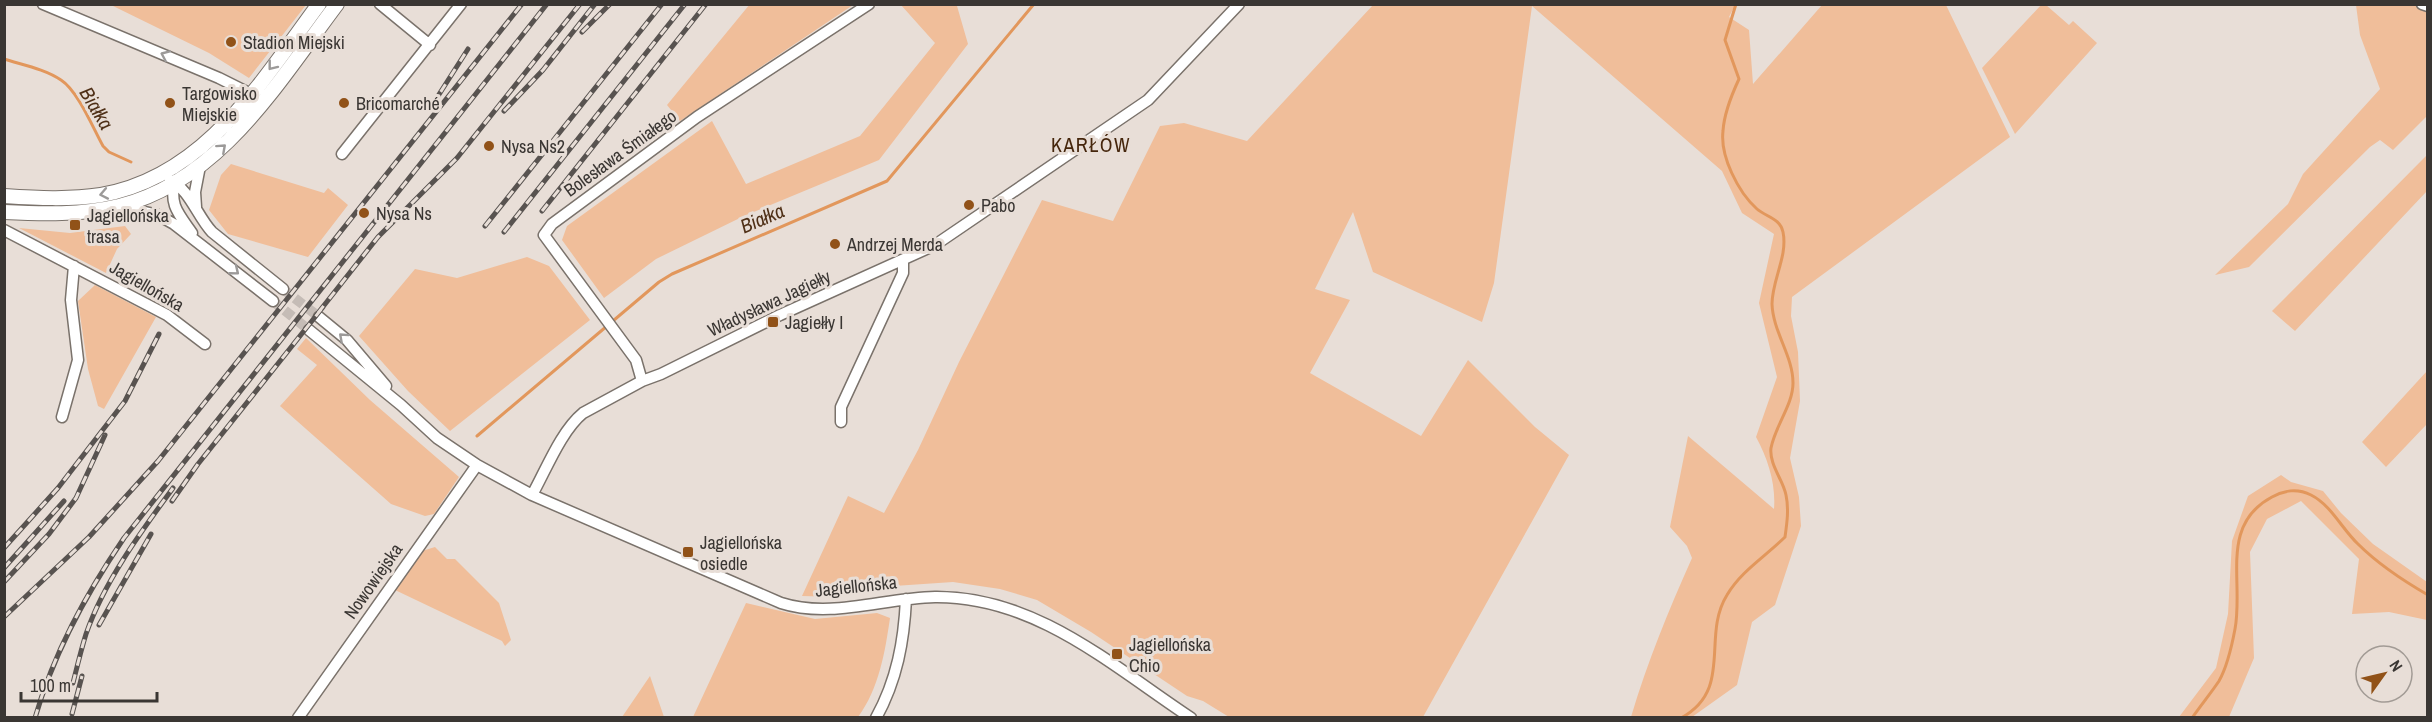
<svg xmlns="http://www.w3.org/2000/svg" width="2432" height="722" font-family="'Archivo Narrow',sans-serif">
<rect width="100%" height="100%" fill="#e8ded7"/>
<path fill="#f0be9a" d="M750,4L853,5L680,121L667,105Z
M2042,4L2046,5L2069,25L2073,21L2097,43L2015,134L1982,68Z
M2421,4L2427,7V116L2393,150L2380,140L2370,147L2249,267L2215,275L2288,204L2303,174L2380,89L2360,35L2356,5Z
M111,5H306L249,78L209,53Z
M901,5H959L957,6L968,44L879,160L744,216L656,259L604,298L562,240L567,226L712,121L746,184L860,136L935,43Z
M1373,5H1735L1729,17L1749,30L1753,84L1822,5H1946L2010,137L1792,297L1791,316L1798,352L1800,401L1790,458L1799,497L1801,526L1775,605L1752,622L1737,685L1692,717H1631C1648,660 1668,612 1692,558L1687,546L1670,527L1688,436L1774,509C1776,484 1768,459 1756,437L1777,377L1759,303L1774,234L1742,213L1722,171L1532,6L1494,283L1482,322L1373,272L1353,212L1315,289L1350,300L1310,373L1421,436L1468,360L1535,427L1569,455L1423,717H1229L1203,701L1187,696L1091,632L1037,600L1000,589L953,582L894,586L839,597L802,596L848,496L884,513L918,450L959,362L1042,200L1113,221L1160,126L1184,123L1247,141Z
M2427,155V191L2295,331L2272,311Z
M231,164L324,193L328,188L348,205L308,257L228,234L209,210L221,175Z
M125,226L131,234L117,249L106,273L19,228L70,233Z
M527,257L549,266L590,320L450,431L408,391L359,336L415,269L457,278Z
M95,285L156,317L104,409L98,406L88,369L78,301Z
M306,338L370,400L459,477L434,514L425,516L391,504L280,406L317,365L297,349Z
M2427,371V424L2386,467L2362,442Z
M2281,475L2291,482L2323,491L2341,513L2373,544L2427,582V620L2389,612L2352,614L2359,559L2301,501L2267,519L2250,552L2254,658L2229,717H2179L2216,668L2228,614L2232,541L2248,496Z
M435,547L447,559H455L499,603L511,640L505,646L502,641L395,590L422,551Z
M746,603L815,619L877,613L890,618C885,652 879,689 858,717H693Z
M650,676L664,717H622Z"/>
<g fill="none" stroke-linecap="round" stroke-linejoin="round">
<path stroke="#e2975c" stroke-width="3" d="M4,59C23,65 45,69 61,80C78,91 93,128 103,146L109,152L131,162
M477,436L659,282L672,274L887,181L1034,4
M1681,718C1734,689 1701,637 1727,595C1741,571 1766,556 1785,537C1787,523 1789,509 1786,495C1783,480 1769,464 1771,448C1775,426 1793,405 1793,383C1793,356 1773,332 1772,304C1772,280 1788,256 1783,232C1780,218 1766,217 1757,209C1738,192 1720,156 1723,131C1724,114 1732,94 1739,79L1725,40L1736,4
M2192,718C2201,705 2211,693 2219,681C2227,667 2232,645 2235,629C2244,582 2219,525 2272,497C2285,490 2297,488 2311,495C2331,505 2342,529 2358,544C2379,565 2402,580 2428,595"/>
<path stroke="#c5bcb6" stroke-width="10" stroke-dasharray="10 5" stroke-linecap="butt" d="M283,289L319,317
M273,301L309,330"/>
<g stroke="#7a726b" stroke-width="13">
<path id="minor" d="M43,4L219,78L251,94
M380,4L430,45
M2422,4L2428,6
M342,154L461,4
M170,180C190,190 197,216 212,232L283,289
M175,180C169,205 178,213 192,233
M120,206L158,215L174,224L273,301
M196,207L195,192L200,166
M4,230L167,315L205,344
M319,317L347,340L386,386
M309,330L401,405L437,438L477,465L532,495L781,603C831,619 883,598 935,597C1035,596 1111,665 1191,718
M642,381L636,360L544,235L552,224L697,117L869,4
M62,417L78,360L71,300L74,266
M841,422V407L903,273V260
M532,495C546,470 561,431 583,413L642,381L661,374L780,315L935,245L1148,100L1239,4
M298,718L477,465
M876,718C897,680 904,641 906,599"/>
</g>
<g stroke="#7a726b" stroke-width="16">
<path id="major" d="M4,196C36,198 69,200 101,195C205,177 261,82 319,4
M4,212C43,214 81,215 119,206C220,181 278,82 337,4"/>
</g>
<use href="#minor" stroke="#fff" stroke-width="10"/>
<use href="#major" stroke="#fff" stroke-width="14"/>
<g stroke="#585350" stroke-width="5">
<path id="rail" d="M582,32L610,4
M431,107L468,49
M504,111L543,70L595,4
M542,211L706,4
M485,226L662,4
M504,232L685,4
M318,313L378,237L457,158L580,4
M172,501L198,464L323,307
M4,548L58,488L125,401L159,334
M4,568L64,501
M4,582L49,534L76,498L105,435
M4,617L89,537L158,461L522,4
M99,625L151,534
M73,683C77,667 81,650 86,634C104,582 140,533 173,488
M72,714L82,676
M35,718C54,652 86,594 124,538L547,4"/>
</g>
<use href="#rail" stroke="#e8ded7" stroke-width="3" stroke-dasharray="9" stroke-linecap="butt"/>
</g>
<defs><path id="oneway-chevron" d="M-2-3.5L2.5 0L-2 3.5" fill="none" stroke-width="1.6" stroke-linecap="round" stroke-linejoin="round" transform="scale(1.5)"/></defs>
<g stroke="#9c9a99">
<use href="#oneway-chevron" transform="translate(165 55) rotate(-156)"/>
<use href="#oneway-chevron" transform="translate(272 66) rotate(128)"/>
<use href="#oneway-chevron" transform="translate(222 148) rotate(-42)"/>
<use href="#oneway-chevron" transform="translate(104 194) rotate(169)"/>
<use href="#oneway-chevron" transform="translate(235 271) rotate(39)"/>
<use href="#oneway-chevron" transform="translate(343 337) rotate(-138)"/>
</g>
<g fill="#915218" stroke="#e8ded7" stroke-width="2">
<circle cx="231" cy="42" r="6"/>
<circle cx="170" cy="103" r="6"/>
<circle cx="344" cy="103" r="6"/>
<circle cx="489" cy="146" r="6"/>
<circle cx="969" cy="205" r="6"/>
<circle cx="364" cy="213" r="6"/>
<rect x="69" y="219" width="12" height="12" rx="3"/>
<circle cx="835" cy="244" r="6"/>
<rect x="767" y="316" width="12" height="12" rx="3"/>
<rect x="682" y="546" width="12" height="12" rx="3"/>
<rect x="1111" y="648" width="12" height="12" rx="3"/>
</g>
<g text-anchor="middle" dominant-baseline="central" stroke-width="6" stroke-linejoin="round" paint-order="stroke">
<g font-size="18" fill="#3a3633" stroke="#e8ded7" text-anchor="start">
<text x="243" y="42">Stadion Miejski</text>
<text x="182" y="93">Targowisko<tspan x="182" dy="21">Miejskie</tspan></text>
<text x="356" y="103">Bricomarché</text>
<text x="501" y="146">Nysa Ns2</text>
<text x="981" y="205">Pabo</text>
<text x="376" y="213">Nysa Ns</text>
<text x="87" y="215">Jagiellońska<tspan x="87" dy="21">trasa</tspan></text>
<text x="847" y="244">Andrzej Merda</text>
<text x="785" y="322">Jagiełły I</text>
<text x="700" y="542">Jagiellońska<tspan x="700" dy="21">osiedle</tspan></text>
<text x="1129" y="644">Jagiellońska<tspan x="1129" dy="21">Chio</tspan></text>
</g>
<g font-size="18" fill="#3a3633" stroke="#e8ded7">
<text transform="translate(620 153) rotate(-36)">Bolesława Śmiałego</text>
<text transform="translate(147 286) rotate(30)">Jagiellońska</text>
<text transform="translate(769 303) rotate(-25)">Władysława Jagiełły</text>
<text transform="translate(373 581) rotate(-55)">Nowowiejska</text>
<text transform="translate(856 586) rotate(-6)">Jagiellońska</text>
</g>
<g font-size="20" font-style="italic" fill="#4f3017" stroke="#e8ded7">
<text transform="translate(97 108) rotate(59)">Białka</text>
<text transform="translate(762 218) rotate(-23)">Białka</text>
</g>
<g font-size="20" letter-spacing="1.5" fill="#45260c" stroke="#e8ded7">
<text x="1091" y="144">KARŁÓW</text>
</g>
</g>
<rect width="2432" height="722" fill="none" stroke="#3a3633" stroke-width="12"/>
<g transform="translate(2384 674) rotate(56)"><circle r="28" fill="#e8ded7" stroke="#a29b95" stroke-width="1.5"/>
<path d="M0-4.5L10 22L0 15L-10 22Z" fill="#915218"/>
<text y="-9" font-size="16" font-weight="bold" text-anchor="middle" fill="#3a3633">N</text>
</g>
<path d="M21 692v9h136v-9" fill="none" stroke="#3a3633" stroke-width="3"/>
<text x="30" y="692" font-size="18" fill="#3a3633" stroke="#e8ded7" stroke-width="4.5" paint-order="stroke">100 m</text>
</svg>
